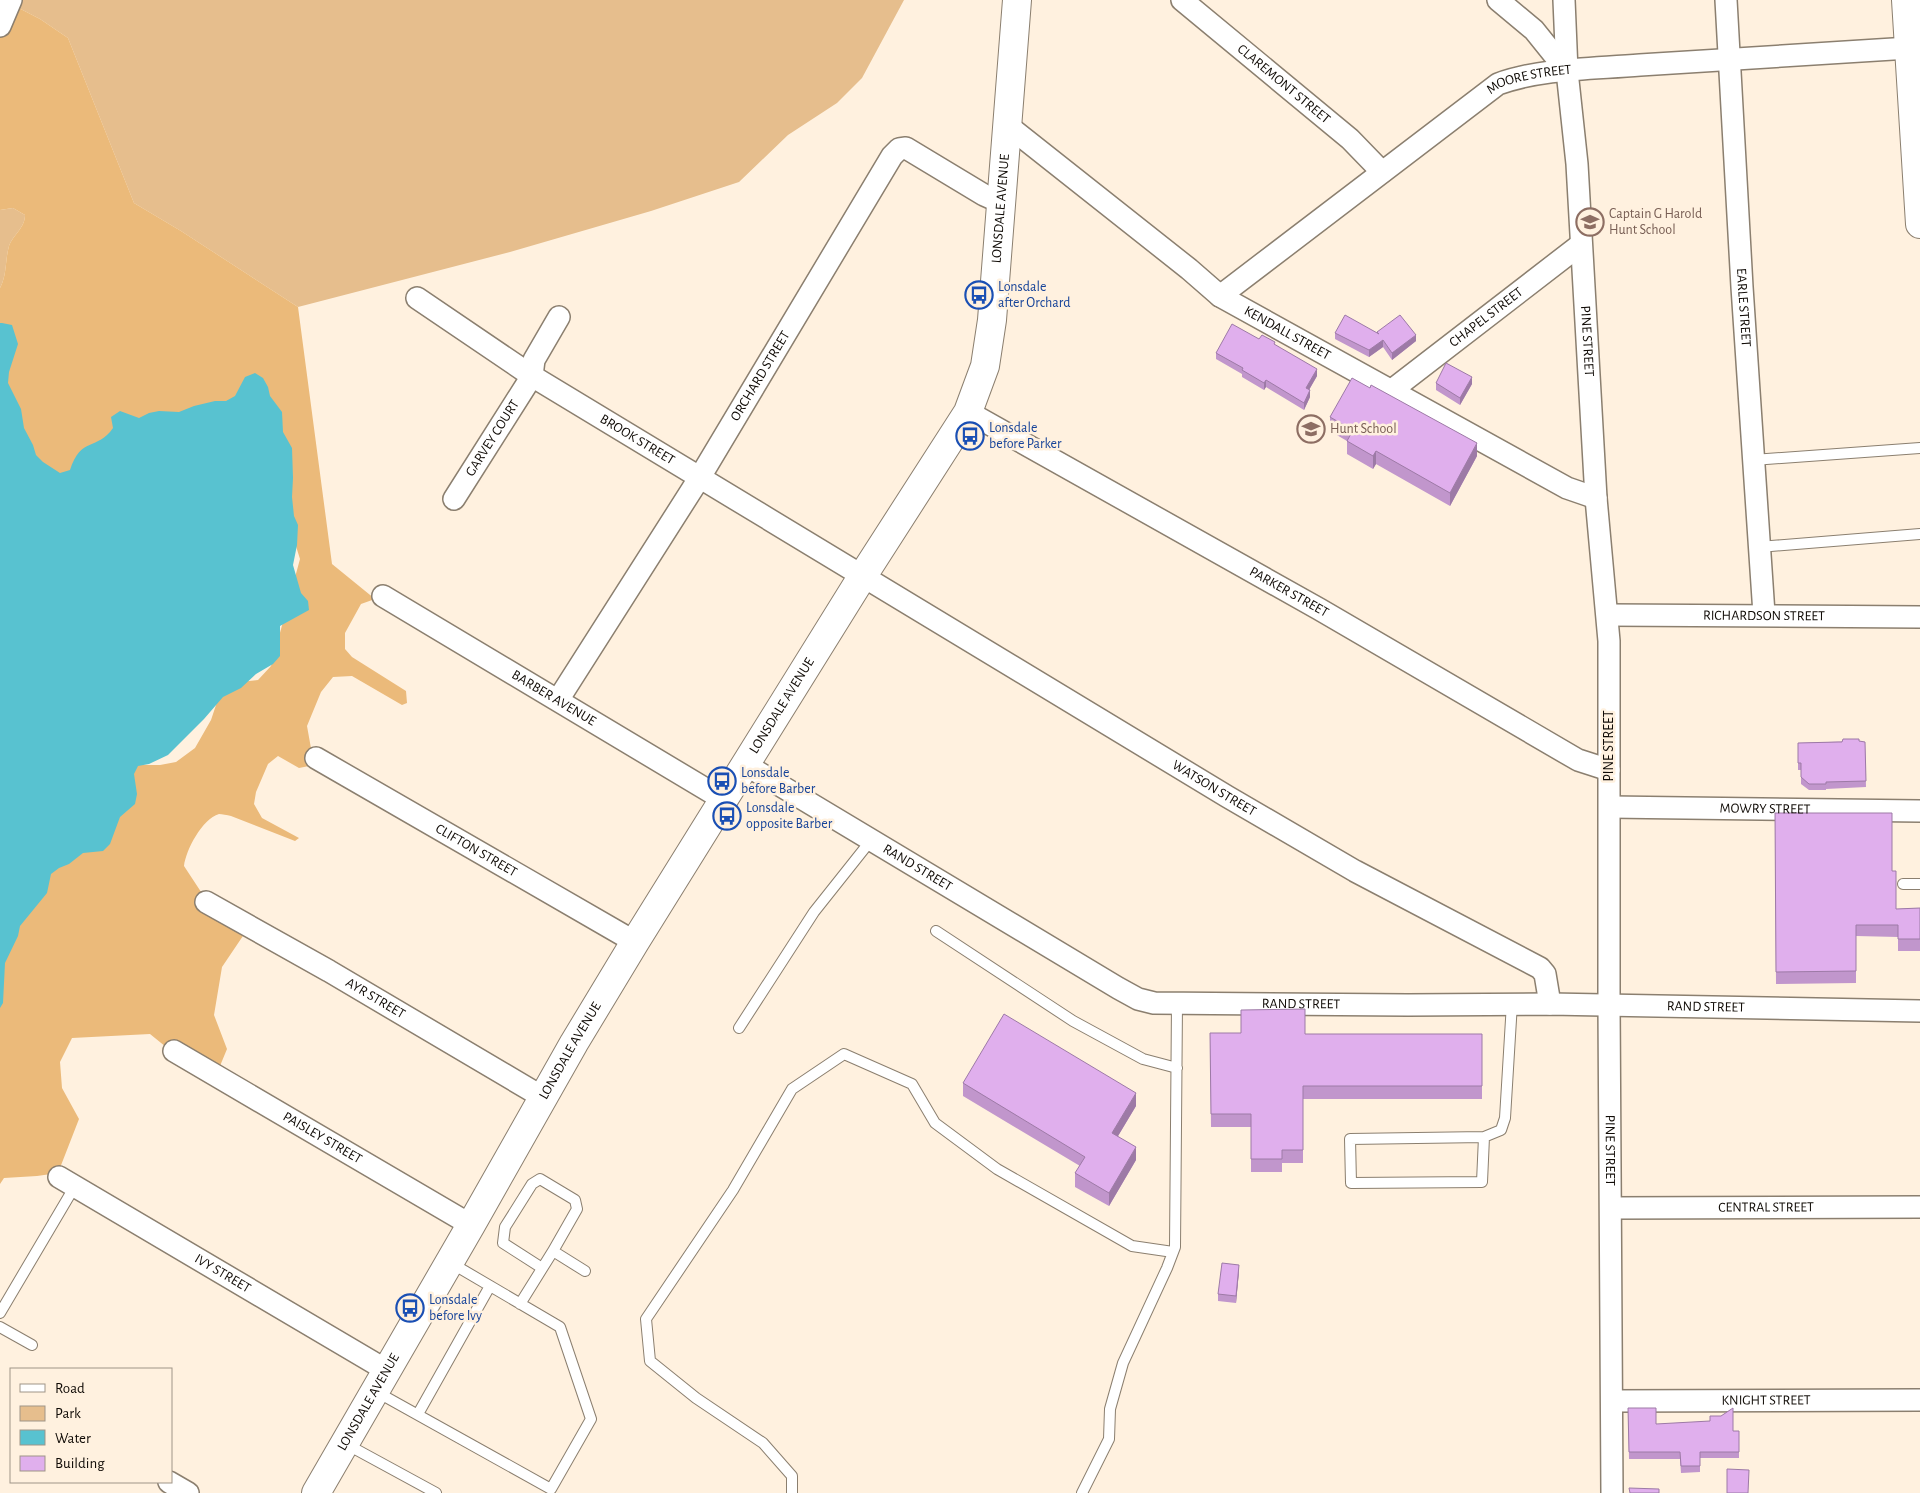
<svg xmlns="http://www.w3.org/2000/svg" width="1920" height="1493" font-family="'Alegreya Sans',sans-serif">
<rect width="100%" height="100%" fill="#fff1df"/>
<path fill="#e6be8d" d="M12,0H904L862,78L837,103L788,135L739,182L651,211L510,252L298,307L181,231L134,203L68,38L40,19L11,4Z
M13,208L25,215C25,228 13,235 9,246C5,260 7,275 0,288V210Z"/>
<path fill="#ebba7a" d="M11,4L40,19L68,38L134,203L181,231L298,307L332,564L375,599L361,604L345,633V649L352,657L406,691L407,703L402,705L352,676L333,677L321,692L307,726L314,765L299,768L278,756L268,764L256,792L254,804L262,818L299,838L295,841L231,816C227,815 222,814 219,814C202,819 186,850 184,866L207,901L249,927L222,967L214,1015L227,1049L215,1078L171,1051L150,1034L72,1038L60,1062L62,1088L79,1119L58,1173L37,1176L4,1178L0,1184V873L135,765H160L176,762L195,748L211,720L219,696L240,682L258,680L271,666L300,559L295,543L143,546L0,428V288C7,275 5,260 9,246C13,235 25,228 25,215L13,208L0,210V29Z"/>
<path fill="#58c2d0" d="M2,323L12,325L18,344L9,372L8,383L21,409L24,428L33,445L36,455L43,462L60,473L70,470C81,436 97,451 113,428L111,417L120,411L139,418L149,413L159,411L179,412L194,406L215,401H226L235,396L245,377L255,373L263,378L268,387L270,396L282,412L283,432L292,448L293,478L292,497L294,516L298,525L297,545L293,565L301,593L308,601L309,610L280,626V656L273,664L256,674L241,688L223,697L204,719L168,755L149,764L138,766L134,774L137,794L135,804L120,817L110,844L103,851L83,853L69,864L59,868L51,874L47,893L20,926L18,936L5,963L3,1003L0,1008V323Z"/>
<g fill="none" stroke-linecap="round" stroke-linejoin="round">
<g stroke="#8b7f6f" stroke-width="12">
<path id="service" d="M1753,460L1920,448
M1759,547L1920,534
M1903,884H1920
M936,931L1073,1021L1143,1059L1177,1068
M739,1028L814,912L872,839
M1484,1137L1482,1182L1351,1183L1350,1139L1484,1137L1501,1130L1505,1118L1512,1003
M542,1268L503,1243L505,1227L532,1184L540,1179L575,1200L577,1209L553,1251
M520,1304L553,1251L585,1271
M0,1313L75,1186
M0,1327L32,1345
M375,1391L551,1489L591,1419L560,1327L451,1263
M418,1414L490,1286
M346,1444L436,1493
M792,1493V1476L763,1443L696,1398L650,1361L646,1319L733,1190L792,1089L844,1054L912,1084L935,1123L997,1169L1132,1246L1173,1252
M1082,1493L1109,1439L1110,1409L1123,1363L1167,1268L1175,1247L1177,1004"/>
</g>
<g stroke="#8b7f6f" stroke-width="24">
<g id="minor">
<path id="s1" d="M1182,0L1350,139L1382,172"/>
<path d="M1498,0L1534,30L1567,71"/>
<path id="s2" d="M1564,0L1567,71L1577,164L1596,498L1609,641V1004L1612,1493"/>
<path id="s3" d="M1726,0L1742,287L1764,614"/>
<path d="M0,26L11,0"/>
<path id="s4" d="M1007,125L1189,269L1220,296L1567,488L1596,498"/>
<path id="s5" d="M1220,296L1498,84C1542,68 1593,69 1640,65C1730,59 1820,54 1909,48"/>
<path id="s6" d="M417,298L532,376L1228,797L1355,871L1540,968L1545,974L1550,1004"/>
<path id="s7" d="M1392,390L1580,245"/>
<path id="s8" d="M968,412L1319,609L1578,760L1609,770"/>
<path id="s9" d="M454,499L532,376L534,360L559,317"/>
<path id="s10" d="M383,596L724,800"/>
<path id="s11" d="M1608,615L1920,617"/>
<path id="s12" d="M558,700L700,477L892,156L899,149L906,148L984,195L1002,203"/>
<path id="s13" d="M316,758L635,942"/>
<path id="s14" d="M746,765L1118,988L1138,999L1154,1003L1408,1005L1550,1004L1920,1011"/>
<path id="s15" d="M1610,807L1920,811"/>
<path id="s16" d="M206,902L329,971L544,1098"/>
<path id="s17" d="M174,1051L471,1225"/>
<path id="s18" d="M59,1177L386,1370"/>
<path id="s19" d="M1611,1208L1920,1207"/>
<path id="s20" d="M1612,1401L1920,1400"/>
<path d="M169,1482L188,1493"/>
</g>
</g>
<g stroke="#8b7f6f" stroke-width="30">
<g id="primary">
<path d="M1906,0L1920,224"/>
<path id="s21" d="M316,1493L471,1225L574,1043L635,942L862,577L968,412L985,366L992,320L1017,0"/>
</g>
</g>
<use href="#service" stroke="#fff" stroke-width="10"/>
<use href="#minor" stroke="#fff" stroke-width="21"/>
<use href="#primary" stroke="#fff" stroke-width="28"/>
</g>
<path fill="#c196cc" d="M1377,332L1416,341L1392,360L1383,347L1369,357L1335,339V333H1377Z
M1259,339L1275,345L1317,376L1309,390L1310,397L1304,410L1266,387L1264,390L1242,377V374L1216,359V353Z
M1436,383L1472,384L1460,405L1436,390Z
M1330,417L1477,456L1450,506L1376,464L1373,469L1347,454V441L1330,431Z
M1859,741L1865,742L1866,787L1826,789V790H1809L1801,784V770H1798V743Z
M1775,813L1892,871L1896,909L1920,908V951H1898V937L1856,936V983L1776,984Z
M1210,1033L1305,1034H1482V1099H1303V1163H1282V1172H1251V1127H1211Z
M963,1083L1136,1106L1118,1136L1136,1160L1109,1206L1075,1187V1173L1080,1166L963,1096Z
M1239,1271L1236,1303L1218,1301V1294Z
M1628,1408L1656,1424L1733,1431H1739V1458H1700V1472L1681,1473L1680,1459H1629Z"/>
<path fill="#9d7aa6" d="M1416,335V341L1392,360V353Z
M1383,340V347L1369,357V350Z
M1317,369V376L1306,395V388Z
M1472,377V384L1460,405V398Z
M1266,380V387L1264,390V383Z
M1310,390V397L1304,410V403Z
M1477,443V456L1450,506V493Z
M1376,451V464L1373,469V456Z
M1136,1093V1106L1112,1146V1133Z
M1136,1147V1160L1109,1206V1193Z
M1239,1265V1271L1236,1303V1296Z"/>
<path fill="#e0afed" stroke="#9d7aa6" d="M1345,315L1379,334L1377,332L1400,315L1416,335L1392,353L1383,340L1369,350L1335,333Z
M1232,324L1259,339L1262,335L1275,342L1274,344L1317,369L1306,388L1310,390L1304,403L1266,380L1264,383L1242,370L1243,368L1216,353Z
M1446,363L1472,377L1460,398L1436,383Z
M1352,378L1370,388L1371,385L1477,443L1450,493L1376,451L1373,456L1347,441L1352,432L1348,431L1349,428L1330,417Z
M1843,739H1859V741L1865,742L1866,781L1826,782V784H1809L1801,777V763H1798V743L1838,742H1842Z
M1775,813H1892V871H1896V909L1920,908V939H1898V925H1856V971L1776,972Z
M1305,1009V1034H1482V1086H1303V1150H1282V1159H1251V1114H1211L1210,1033H1241V1010Z
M1004,1014L1136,1093L1112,1133L1136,1147L1109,1193L1075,1173L1085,1157L963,1083Z
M1222,1263L1239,1265L1236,1296L1218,1294Z
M1628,1408H1656V1424L1710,1421V1416H1721L1733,1408V1431H1739V1452H1700V1466H1681L1680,1452H1629Z
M1727,1469L1749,1470L1748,1493H1727Z
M1629,1488L1659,1489V1493H1630Z"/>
<defs>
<g id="school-ring" transform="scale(1.4375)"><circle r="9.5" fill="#fff1df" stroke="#8d6e63" stroke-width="1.5"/><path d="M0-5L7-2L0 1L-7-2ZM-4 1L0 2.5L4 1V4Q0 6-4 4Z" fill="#8d6e63"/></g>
<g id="bus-ring" transform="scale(1.4375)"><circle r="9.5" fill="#fff1df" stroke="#1a4fb4" stroke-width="1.5"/><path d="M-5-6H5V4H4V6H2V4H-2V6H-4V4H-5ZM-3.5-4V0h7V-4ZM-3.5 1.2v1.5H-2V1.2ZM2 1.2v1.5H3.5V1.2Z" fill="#1a4fb4"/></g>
</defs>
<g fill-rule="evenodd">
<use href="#school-ring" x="1590" y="222"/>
<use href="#bus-ring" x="979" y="295"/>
<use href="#school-ring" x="1311" y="429"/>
<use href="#bus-ring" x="970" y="436"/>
<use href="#bus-ring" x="722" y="781"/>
<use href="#bus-ring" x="727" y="816"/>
<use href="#bus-ring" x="410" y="1308"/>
</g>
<g text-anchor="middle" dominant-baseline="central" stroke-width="5" stroke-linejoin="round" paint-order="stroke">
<g font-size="14" fill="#100b06" stroke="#fff1df">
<text stroke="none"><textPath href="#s5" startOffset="381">MOORE STREET</textPath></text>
<text stroke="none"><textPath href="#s1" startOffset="132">CLAREMONT STREET</textPath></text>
<text stroke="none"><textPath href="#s21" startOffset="1470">LONSDALE AVENUE</textPath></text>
<text stroke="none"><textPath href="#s3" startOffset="308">EARLE STREET</textPath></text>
<text stroke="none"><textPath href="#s7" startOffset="119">CHAPEL STREET</textPath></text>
<text stroke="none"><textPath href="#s4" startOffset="350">KENDALL STREET</textPath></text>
<text stroke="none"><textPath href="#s2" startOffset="342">PINE STREET</textPath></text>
<text stroke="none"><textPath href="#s12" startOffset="382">ORCHARD STREET</textPath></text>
<text stroke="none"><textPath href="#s9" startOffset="72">GARVEY COURT</textPath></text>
<text stroke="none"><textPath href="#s6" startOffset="262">BROOK STREET</textPath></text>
<text stroke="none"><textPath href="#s8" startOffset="368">PARKER STREET</textPath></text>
<text stroke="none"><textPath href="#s11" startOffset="156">RICHARDSON STREET</textPath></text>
<text stroke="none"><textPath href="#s10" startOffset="199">BARBER AVENUE</textPath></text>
<text stroke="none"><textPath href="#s21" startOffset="915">LONSDALE AVENUE</textPath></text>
<text transform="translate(1609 746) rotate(-90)">PINE STREET</text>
<text stroke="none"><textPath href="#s6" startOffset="936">WATSON STREET</textPath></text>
<text stroke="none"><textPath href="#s15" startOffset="155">MOWRY STREET</textPath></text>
<text stroke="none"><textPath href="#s13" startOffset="185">CLIFTON STREET</textPath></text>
<text stroke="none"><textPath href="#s14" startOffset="200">RAND STREET</textPath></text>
<text stroke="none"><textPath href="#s16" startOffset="195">AYR STREET</textPath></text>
<text stroke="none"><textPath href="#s14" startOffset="620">RAND STREET</textPath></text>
<text stroke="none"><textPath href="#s14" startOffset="1025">RAND STREET</textPath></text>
<text stroke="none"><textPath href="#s21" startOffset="510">LONSDALE AVENUE</textPath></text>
<text stroke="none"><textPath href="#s17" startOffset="172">PAISLEY STREET</textPath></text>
<text stroke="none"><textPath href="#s2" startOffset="1152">PINE STREET</textPath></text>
<text stroke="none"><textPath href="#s19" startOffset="155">CENTRAL STREET</textPath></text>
<text stroke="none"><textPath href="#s18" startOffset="190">IVY STREET</textPath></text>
<text stroke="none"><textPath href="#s20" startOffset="154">KNIGHT STREET</textPath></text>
<text stroke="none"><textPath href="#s21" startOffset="105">LONSDALE AVENUE</textPath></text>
</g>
<g font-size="14" fill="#785e54" stroke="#fff1df" text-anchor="start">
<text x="1609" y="214">Captain G Harold<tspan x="1609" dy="16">Hunt School</tspan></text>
<text x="1330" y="429">Hunt School</text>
</g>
<g font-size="14" fill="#164399" stroke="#fff1df" text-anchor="start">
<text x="998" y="287">Lonsdale<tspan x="998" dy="16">after Orchard</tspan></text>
<text x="989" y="428">Lonsdale<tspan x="989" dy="16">before Parker</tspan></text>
<text x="741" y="773">Lonsdale<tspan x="741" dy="16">before Barber</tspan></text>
<text x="746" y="808">Lonsdale<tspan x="746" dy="16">opposite Barber</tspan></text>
<text x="429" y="1300">Lonsdale<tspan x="429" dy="16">before Ivy</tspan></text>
</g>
</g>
<rect x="10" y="1368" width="162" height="115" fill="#fff1df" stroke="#9f9588"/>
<rect x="20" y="1384" width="25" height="8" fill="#ffffff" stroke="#9f9588"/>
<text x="55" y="1393" font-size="15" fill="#100b06">Road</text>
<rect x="20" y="1406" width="25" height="15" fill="#e6be8d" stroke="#9f9588"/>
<text x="55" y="1418" font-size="15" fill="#100b06">Park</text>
<rect x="20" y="1430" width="25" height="15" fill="#58c2d0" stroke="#9f9588"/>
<text x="55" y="1443" font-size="15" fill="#100b06">Water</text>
<rect x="20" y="1456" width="25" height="15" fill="#e0afed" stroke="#9f9588"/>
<text x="55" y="1468" font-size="15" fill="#100b06">Building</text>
</svg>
